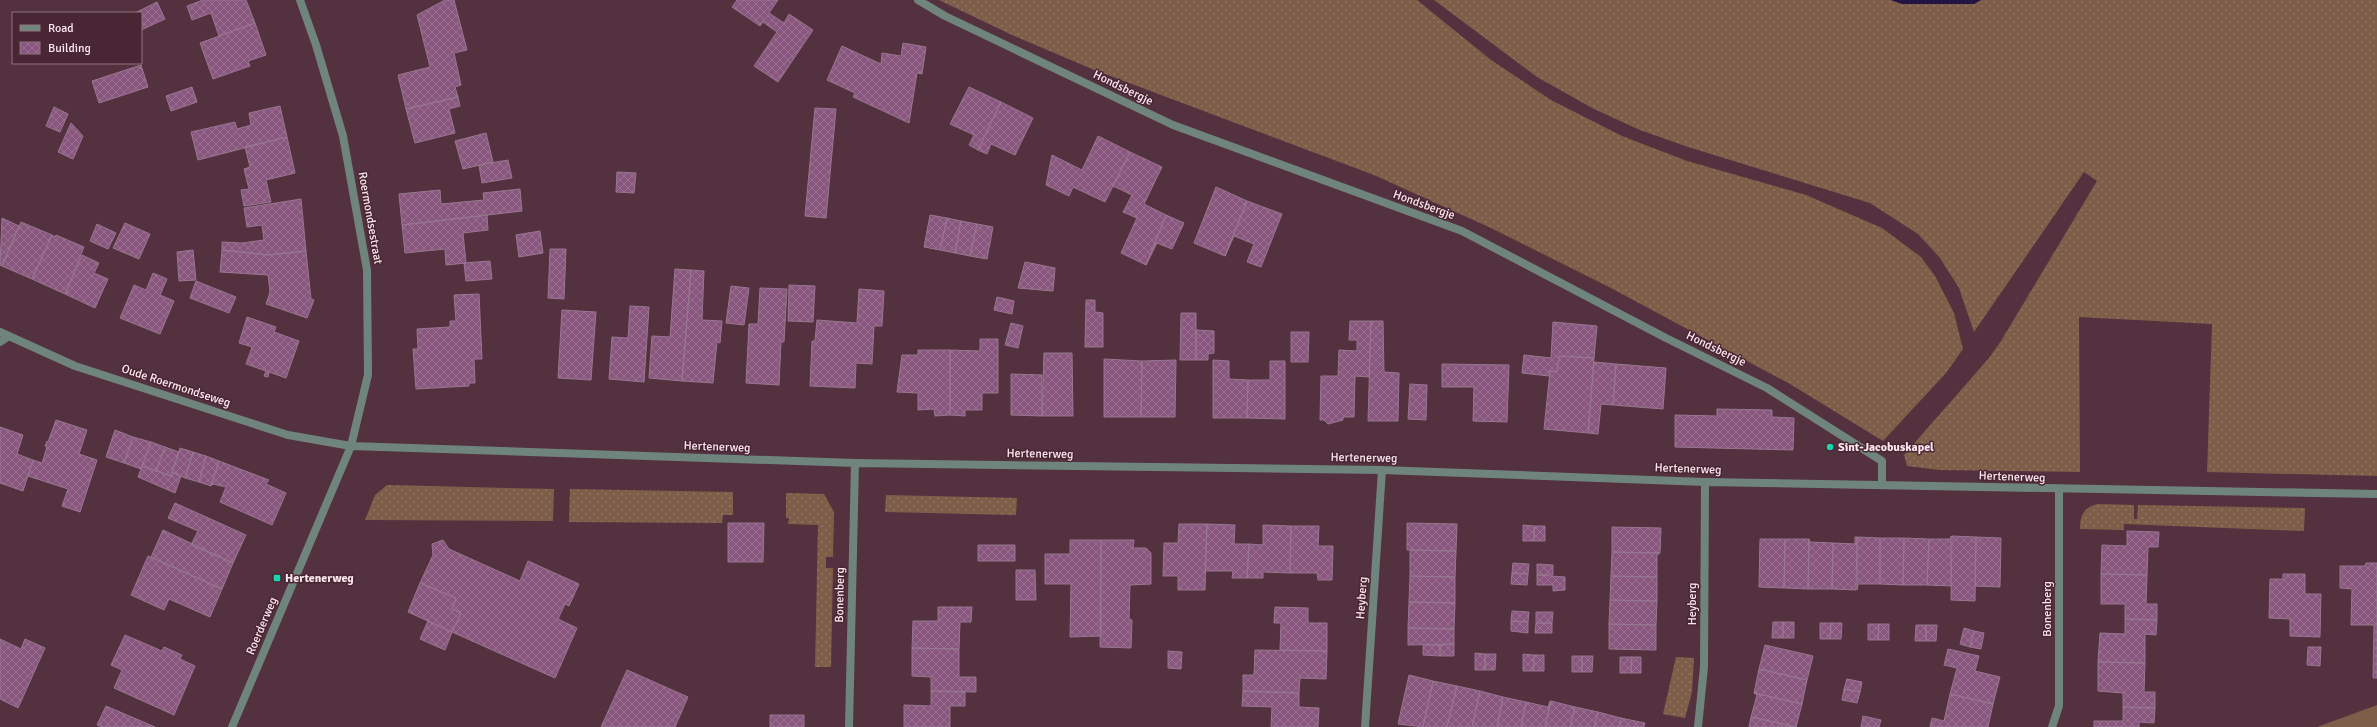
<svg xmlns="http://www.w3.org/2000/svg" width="2377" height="727" font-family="Signika,sans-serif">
<defs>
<pattern id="grass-dots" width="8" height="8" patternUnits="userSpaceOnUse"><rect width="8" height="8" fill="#7f5e49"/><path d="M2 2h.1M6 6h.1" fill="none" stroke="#927564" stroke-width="1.8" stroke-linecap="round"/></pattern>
<pattern id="building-cross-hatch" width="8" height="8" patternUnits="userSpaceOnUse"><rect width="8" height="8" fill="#89577e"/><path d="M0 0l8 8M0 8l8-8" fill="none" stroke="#9b6f91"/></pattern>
</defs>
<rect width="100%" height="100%" fill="#53313e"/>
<path fill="url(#grass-dots)" d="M939,0H1417L1491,60L1551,100L1622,136L1687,161L1806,195L1882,228L1921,257L1935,276L1954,313L1963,349L1946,373L1883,441L1790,384L1609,287L1491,228L1374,175L1092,69L1012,35Z
M1434,0H1891L1902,4H1974L1981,0H2377V476L2207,472L2212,324L2079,317L2080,472L1940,470L1907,466L1904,455L1989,358L2001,341L2097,181L2084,172L1974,332L1959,288L1940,258L1918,234L1870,203L1688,147L1640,130L1594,109L1537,77Z
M387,485L554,489L553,521L365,520L375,495Z
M570,489L733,492V515H723L722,523L569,522Z
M786,493L824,494L834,512L833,557H826V568H833L831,667H815L818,525L788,524L789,518H786Z
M886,495L1017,498L1016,515L885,512Z
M2098,504L2134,505V519H2137L2138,505L2305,508L2304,531L2124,524V530L2080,529C2080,515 2084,507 2098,504Z
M1676,657L1694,658L1692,692L1685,718L1663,714Z"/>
<path fill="#7f5e49" d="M2377,705V727H2317Z"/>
<path fill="#241443" d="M1891,0H1981L1974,4H1902Z"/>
<path fill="url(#building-cross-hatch)" stroke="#987790" d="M203,0H246L255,23L219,36L211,13L192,20L187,6Z
M445,0H454L467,50L454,53L461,85L455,87L458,97L406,109L398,75L430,67L417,15Z
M737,0H778L769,13L784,23L789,14L813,30L778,82L754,66L777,32L763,22L760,26L732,7Z
M157,2L165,19L141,30V13H135Z
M255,23L266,55L248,61L250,66L213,79L200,43Z
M903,43L926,47L922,74L917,73L909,123L853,97L855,93L827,80L842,46L881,64L882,53L901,56Z
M141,65L148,87L99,103L92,81Z
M192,87L197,102L171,111L166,96Z
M969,87L1001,102L978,150L969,145L974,135L950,124Z
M458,97L460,106L449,109L455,133L415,143L406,109Z
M1001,102L1033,118L1015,155L991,144L987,154L978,150Z
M280,106L287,137L198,160L191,132L235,122L237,129L251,125L249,113Z
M54,107L68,114L60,132L46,126Z
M815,108L836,109L826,218L805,216Z
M71,123L83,136L73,159L58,152Z
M486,133L493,162L463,169L455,141Z
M1098,136L1130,152L1105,202L1073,187L1069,196L1046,185L1052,155L1082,170Z
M287,137L295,173L266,180L271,202L244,206L241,190L249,189L244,169L250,167L245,147Z
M1130,152L1162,167L1144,204L1166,215L1146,265L1121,253L1137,218L1123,212L1132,195L1113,186Z
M508,160L512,178L482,183L479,165Z
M617,172L636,173L634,193L616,192Z
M1216,187L1247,201L1225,256L1194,243Z
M520,189L522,211L402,225L399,194L440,190L441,204L484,200L483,193Z
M301,199L306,251L269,255L222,250V242L242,243L264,240L262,225L247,227L244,208Z
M1247,201L1282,214L1261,267L1247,262L1254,244L1234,236L1225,256Z
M487,215L488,230L463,233L466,263L446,265L445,249L405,253L402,225Z
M930,215L947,218L940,250L924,247Z
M1166,215L1184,223L1172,249L1157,243L1146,265Z
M2,218L19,226L2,266L0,265Z
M947,218L961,221L955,253L940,250Z
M961,221L977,224L970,256L955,253Z
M21,222L52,235L32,279L2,266Z
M125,223L150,234L139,259L113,248Z
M97,224L116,233L108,249L90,241Z
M977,224L993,227L987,259L970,256Z
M540,231L543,253L519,257L516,235Z
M52,235L55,237L56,235L84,247L65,294L32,279Z
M550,249H566L564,299L548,298Z
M193,250L196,280L179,281L177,252Z
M222,250L269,255L306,251L311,299L314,300L307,318L266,304L270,292L268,275L220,272Z
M82,255L99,263L94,273L108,279L95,308L65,294Z
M490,261L492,279L466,281L464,263Z
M1025,262L1055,268L1053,291L1018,288Z
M675,269L691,270L682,381L649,378L652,336L670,337Z
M691,270L704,271L702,320L722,321L720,343L717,342L713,383L682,381Z
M153,273L167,279L160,295L174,301L160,334L120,318L134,285L146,290Z
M196,281L236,297L229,313L190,298Z
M789,285L815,286L813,322L788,321Z
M731,286L749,288L744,325L726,323Z
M760,288L787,289L784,342H781L779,385L746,383L749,324H758Z
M859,289L884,291L882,326H874L872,364L856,363L855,388L810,386L812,341H815L817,320L857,323Z
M479,294L482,359H474L475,383H469V386L416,389L413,349H418L417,329L450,327V321H456L454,295Z
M997,297L1014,301L1012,314L994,310Z
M1086,300H1095V312L1103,313V347H1085Z
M630,306L649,307L644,382L609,379L612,337L628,338Z
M562,310L596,312L591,380L558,378Z
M1181,313H1196V360H1180Z
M247,317L276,327L274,332L299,341L286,378L269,372L268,377L264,376L266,371L246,364L252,347L239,343Z
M1350,321H1371L1369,377L1355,376L1354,417H1343V420L1328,424L1324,420H1320L1321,376H1338L1339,350L1357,351V340H1349Z
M1371,321H1383L1384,372L1399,373L1398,421H1368Z
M1553,322L1597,326L1594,358L1559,356L1557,372L1550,371L1549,376L1522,373L1524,355L1551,358Z
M1011,323L1023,326L1018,348L1005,345Z
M1196,330L1214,331V353L1208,354V360H1196Z
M1291,332H1309L1308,362H1291Z
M980,339H998V393H982V410H965V416L950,415V350L980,351Z
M918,350H950V415L935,416L934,409L918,410V393L897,392L902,355H918Z
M1044,353H1072L1073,416H1042Z
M1559,356L1594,358L1588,433L1544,429L1550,371L1557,372Z
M1104,359L1142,361L1141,417H1104Z
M1176,360L1175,417H1141L1142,361Z
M1213,360L1229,361V379L1248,380L1247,418H1213Z
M1270,361H1285V419L1247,418L1248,380H1270Z
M1594,362L1616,364L1613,405L1601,404L1598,434L1588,433Z
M1442,364L1509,365L1507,422L1473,421L1474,387H1442Z
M1616,364L1666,368L1663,409L1613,405Z
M1011,374L1042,375V416L1011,415Z
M1410,384L1427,385L1426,420L1408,419Z
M1717,409L1772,410V417L1794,418L1793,450L1675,447V415L1717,416Z
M56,420L87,430L79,454L97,460L80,512L62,506L68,489L28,476L33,460L42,463L47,447L45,446L47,441L48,442Z
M0,427L23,435L17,454L33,460L23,491L0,483Z
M115,430L133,437L124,463L106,457Z
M133,437L151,442L141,469L124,463Z
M151,442L165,447L156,471L142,466Z
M165,447L179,452L171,476L156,471Z
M180,448L193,452L185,478L172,472Z
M193,452L206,456L199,482L185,478Z
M206,456L219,461L211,486L199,482Z
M219,461L269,480L266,484L286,493L272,525L220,502L226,487L213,484L211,486Z
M142,466L171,476L172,472L181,476L175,493L138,477Z
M175,503L246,535L233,563L191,545L198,531L168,518Z
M728,523H764L763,562H728Z
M1407,523L1457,524L1456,551L1407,550Z
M1179,524H1207L1205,590H1178V576H1163L1164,543H1178Z
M1207,524L1235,525L1234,544H1249L1247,578H1232L1233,571H1205Z
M1263,525L1291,526L1290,573L1263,572V578H1247L1249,544L1263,545Z
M1523,525L1534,526V541H1523Z
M1291,526H1319L1318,546H1333L1332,580H1318L1317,573H1290Z
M1534,526H1545V541H1534Z
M1612,527L1661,528L1660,553L1612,552Z
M163,530L233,563L222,589L151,557Z
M2127,531L2159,532L2158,547H2148L2147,575L2101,574L2102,545L2127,546Z
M1951,536V586L1927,585L1929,539H1951Z
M1952,536L1976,537L1975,601L1951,600Z
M1855,537H1857L1856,590L1832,589L1833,543L1855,544Z
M1857,537L1880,538V584H1858L1857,590Z
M1976,537L2001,538L2000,587L1975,586Z
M1880,538H1904L1903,585L1880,584Z
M1904,538L1929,539L1927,585H1903Z
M1760,539H1785L1784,588L1759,587Z
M1785,539H1809L1808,589L1784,588Z
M1809,539L1810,542L1833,543L1832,589H1808Z
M443,540L449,549L520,581L528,561L579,584L569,606L565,604L558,619L577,628L555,678L452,632L461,613L452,609L456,598L420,583L433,555L432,544Z
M1070,540H1101V636L1070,637L1071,584H1045V554H1070Z
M1101,540H1134L1133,548H1146L1151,553V584L1130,585L1129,619L1132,620L1131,648L1100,647Z
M978,545H1015V561H978Z
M1410,550L1456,551L1455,577L1410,576Z
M1612,552L1660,553L1657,555V577L1611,576Z
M148,556L222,589L210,617L169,599L164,610L131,595Z
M1513,563L1529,564L1528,574L1512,573Z
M2366,563H2377V678H2373L2374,625H2351L2352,589L2340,588V566H2365Z
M1537,564L1553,565V575H1537Z
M1016,570H1035L1036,600H1016Z
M1512,573L1528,574L1527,585L1511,584Z
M2101,574L2147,575L2146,604H2157V620L2125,619V604H2101Z
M2283,574H2305V594H2321L2320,637L2290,636V619L2269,618L2270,579H2283Z
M1537,575L1565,577V590L1553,591V585H1537Z
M1410,576L1455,577V603L1409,602Z
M1611,576L1657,577V601L1610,600Z
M420,583L456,598L452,609L461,613L452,632L408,612Z
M1610,600L1657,601L1656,625L1609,624Z
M1409,602L1455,603L1454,629L1408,628Z
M938,607H972L971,622H960L959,649L912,648L913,621H938Z
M1275,607L1308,608V623H1327V651L1280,650L1281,623H1274Z
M1512,611L1529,612L1528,622L1511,621Z
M1536,612H1553L1552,623H1536Z
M2125,619L2157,620L2156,635L2145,634V663L2098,662L2100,633L2125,634Z
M428,621L452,632L445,650L420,639Z
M1511,621L1528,622V633L1511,631Z
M1773,622H1783V638H1772Z
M1783,622H1794V638H1783Z
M1536,623H1552V633H1535Z
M1820,623H1831L1830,639H1820Z
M1831,623H1842L1841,639H1830Z
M1609,624L1656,625V650L1609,649Z
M1868,624H1879L1878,640H1868Z
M1879,624H1889V640H1878Z
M1916,625H1926V641H1915Z
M1926,625H1937L1936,641H1926Z
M1408,628L1454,629V644L1408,645Z
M1964,628L1974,631L1970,647L1960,644Z
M1974,631L1984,633L1981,649L1970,647Z
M125,635L162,651L164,647L182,655L180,659L195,666L174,715L114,688L122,670L111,665Z
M0,639L21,649L25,639L45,648L18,708L0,699Z
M1454,644V656H1440V645Z
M1423,645H1440V656L1423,655Z
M1765,645L1813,656L1807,680L1759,669Z
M2308,647H2321L2320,666L2307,665Z
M912,648L959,649V677H976V692L931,691V677L912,676Z
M1948,649L1979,656L1975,671L2000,677L1993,704L1950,694L1957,668L1944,665Z
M1255,650L1327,651L1326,679L1300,678L1299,693L1243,691V675H1254Z
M1168,651L1182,652L1181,669L1168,668Z
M1475,653L1485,654V670H1475Z
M1485,654H1496L1495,670H1485Z
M1523,654L1534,655L1533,671H1523Z
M1534,655H1544V671H1533Z
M1572,656H1582V672H1572Z
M1582,656H1593L1592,672H1582Z
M1620,657H1632L1631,673H1620Z
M1632,657H1641V673H1631Z
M2098,662L2145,663L2144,692H2155V708L2123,707V693L2098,691Z
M1759,669L1807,680L1802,704L1754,693Z
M627,670L688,697L675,727H601Z
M1409,675L1433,681L1423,727L1398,724Z
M1847,679L1862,682L1860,692L1844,689Z
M1433,681L1457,686L1447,727H1423Z
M1457,686L1480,691L1472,727H1447Z
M1844,689L1860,692L1857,703L1842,700Z
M931,691L965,692V706H950V727H904V705L931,706Z
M1243,691L1299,693V707L1319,708L1318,727H1271L1272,707L1242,706Z
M1480,691L1503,697L1497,727H1472Z
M1754,693L1802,704L1796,727L1751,717L1757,695Z
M1950,694L1993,704L1988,727H1930L1932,718L1944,721Z
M1503,697L1526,702L1521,727H1497Z
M1550,701H1551L1545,727H1521L1526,702L1548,707Z
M1551,701L1575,707L1570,727H1545Z
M106,706L155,727H102L97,725Z
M1575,707L1598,712L1594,727H1570Z
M2123,707L2155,708L2154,723L2139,722V727H2094V721H2123Z
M1598,712L1621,718L1619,727H1594Z
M770,715H804V727H770Z
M1863,716L1881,720L1879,727H1861Z
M1751,717L1796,727H1749Z
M1621,718L1645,723L1644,727H1619Z"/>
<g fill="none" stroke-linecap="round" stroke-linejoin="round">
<path stroke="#70847e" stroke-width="8" d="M918,0L945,16L1173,125L1462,231L1666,338L1767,388L1882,461V485
M0,332L75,366L288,435L351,446L855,463L1382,470L1705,482L2377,494
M0,342L9,336
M232,727L351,446L368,375L367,270L343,136L316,45L300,0
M849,727L855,463
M1365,727L1382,470
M1698,727L1704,667L1705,482
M2052,727L2059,706V490"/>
</g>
<g fill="#18d5b2" stroke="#482634" stroke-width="1.5">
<circle cx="1830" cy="447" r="4"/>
<rect x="273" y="574" width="8" height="8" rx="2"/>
</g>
<g text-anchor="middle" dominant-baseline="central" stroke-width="3" stroke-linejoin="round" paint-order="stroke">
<g font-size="12" fill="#fee7ef" stroke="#482634">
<text transform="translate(1123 88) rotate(26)">Hondsbergje</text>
<text transform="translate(1424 205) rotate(20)">Hondsbergje</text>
<text transform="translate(370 218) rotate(80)">Roermondsestraat</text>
<text transform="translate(1716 349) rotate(26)">Hondsbergje</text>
<text transform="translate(176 386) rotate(18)">Oude Roermondseweg</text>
<text transform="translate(717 447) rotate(2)">Hertenerweg</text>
<text transform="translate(1040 454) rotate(1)">Hertenerweg</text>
<text transform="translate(1364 458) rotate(1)">Hertenerweg</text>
<text transform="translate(1688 469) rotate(2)">Hertenerweg</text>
<text transform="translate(2012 477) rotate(2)">Hertenerweg</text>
<text transform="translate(840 595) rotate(-89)">Bonenberg</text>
<text transform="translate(1362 598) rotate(-86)">Heyberg</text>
<text transform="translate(1692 604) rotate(-90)">Heyberg</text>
<text transform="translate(2047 609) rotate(-90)">Bonenberg</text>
<text transform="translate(262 626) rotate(-67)">Roerderweg</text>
</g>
<g font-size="12" font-weight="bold" fill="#fee7ef" stroke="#482634" text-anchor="start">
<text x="1838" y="447">Sint-Jacobuskapel</text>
<text x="285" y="578">Hertenerweg</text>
</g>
</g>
<rect x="12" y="12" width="130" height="52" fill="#482634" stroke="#91737f"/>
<rect x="20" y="25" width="20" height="6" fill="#70847e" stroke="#91737f"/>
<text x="48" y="32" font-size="12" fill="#fee7ef">Road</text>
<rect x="20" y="42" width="20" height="12" fill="url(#building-cross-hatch)" stroke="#91737f"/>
<text x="48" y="52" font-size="12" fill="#fee7ef">Building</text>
</svg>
